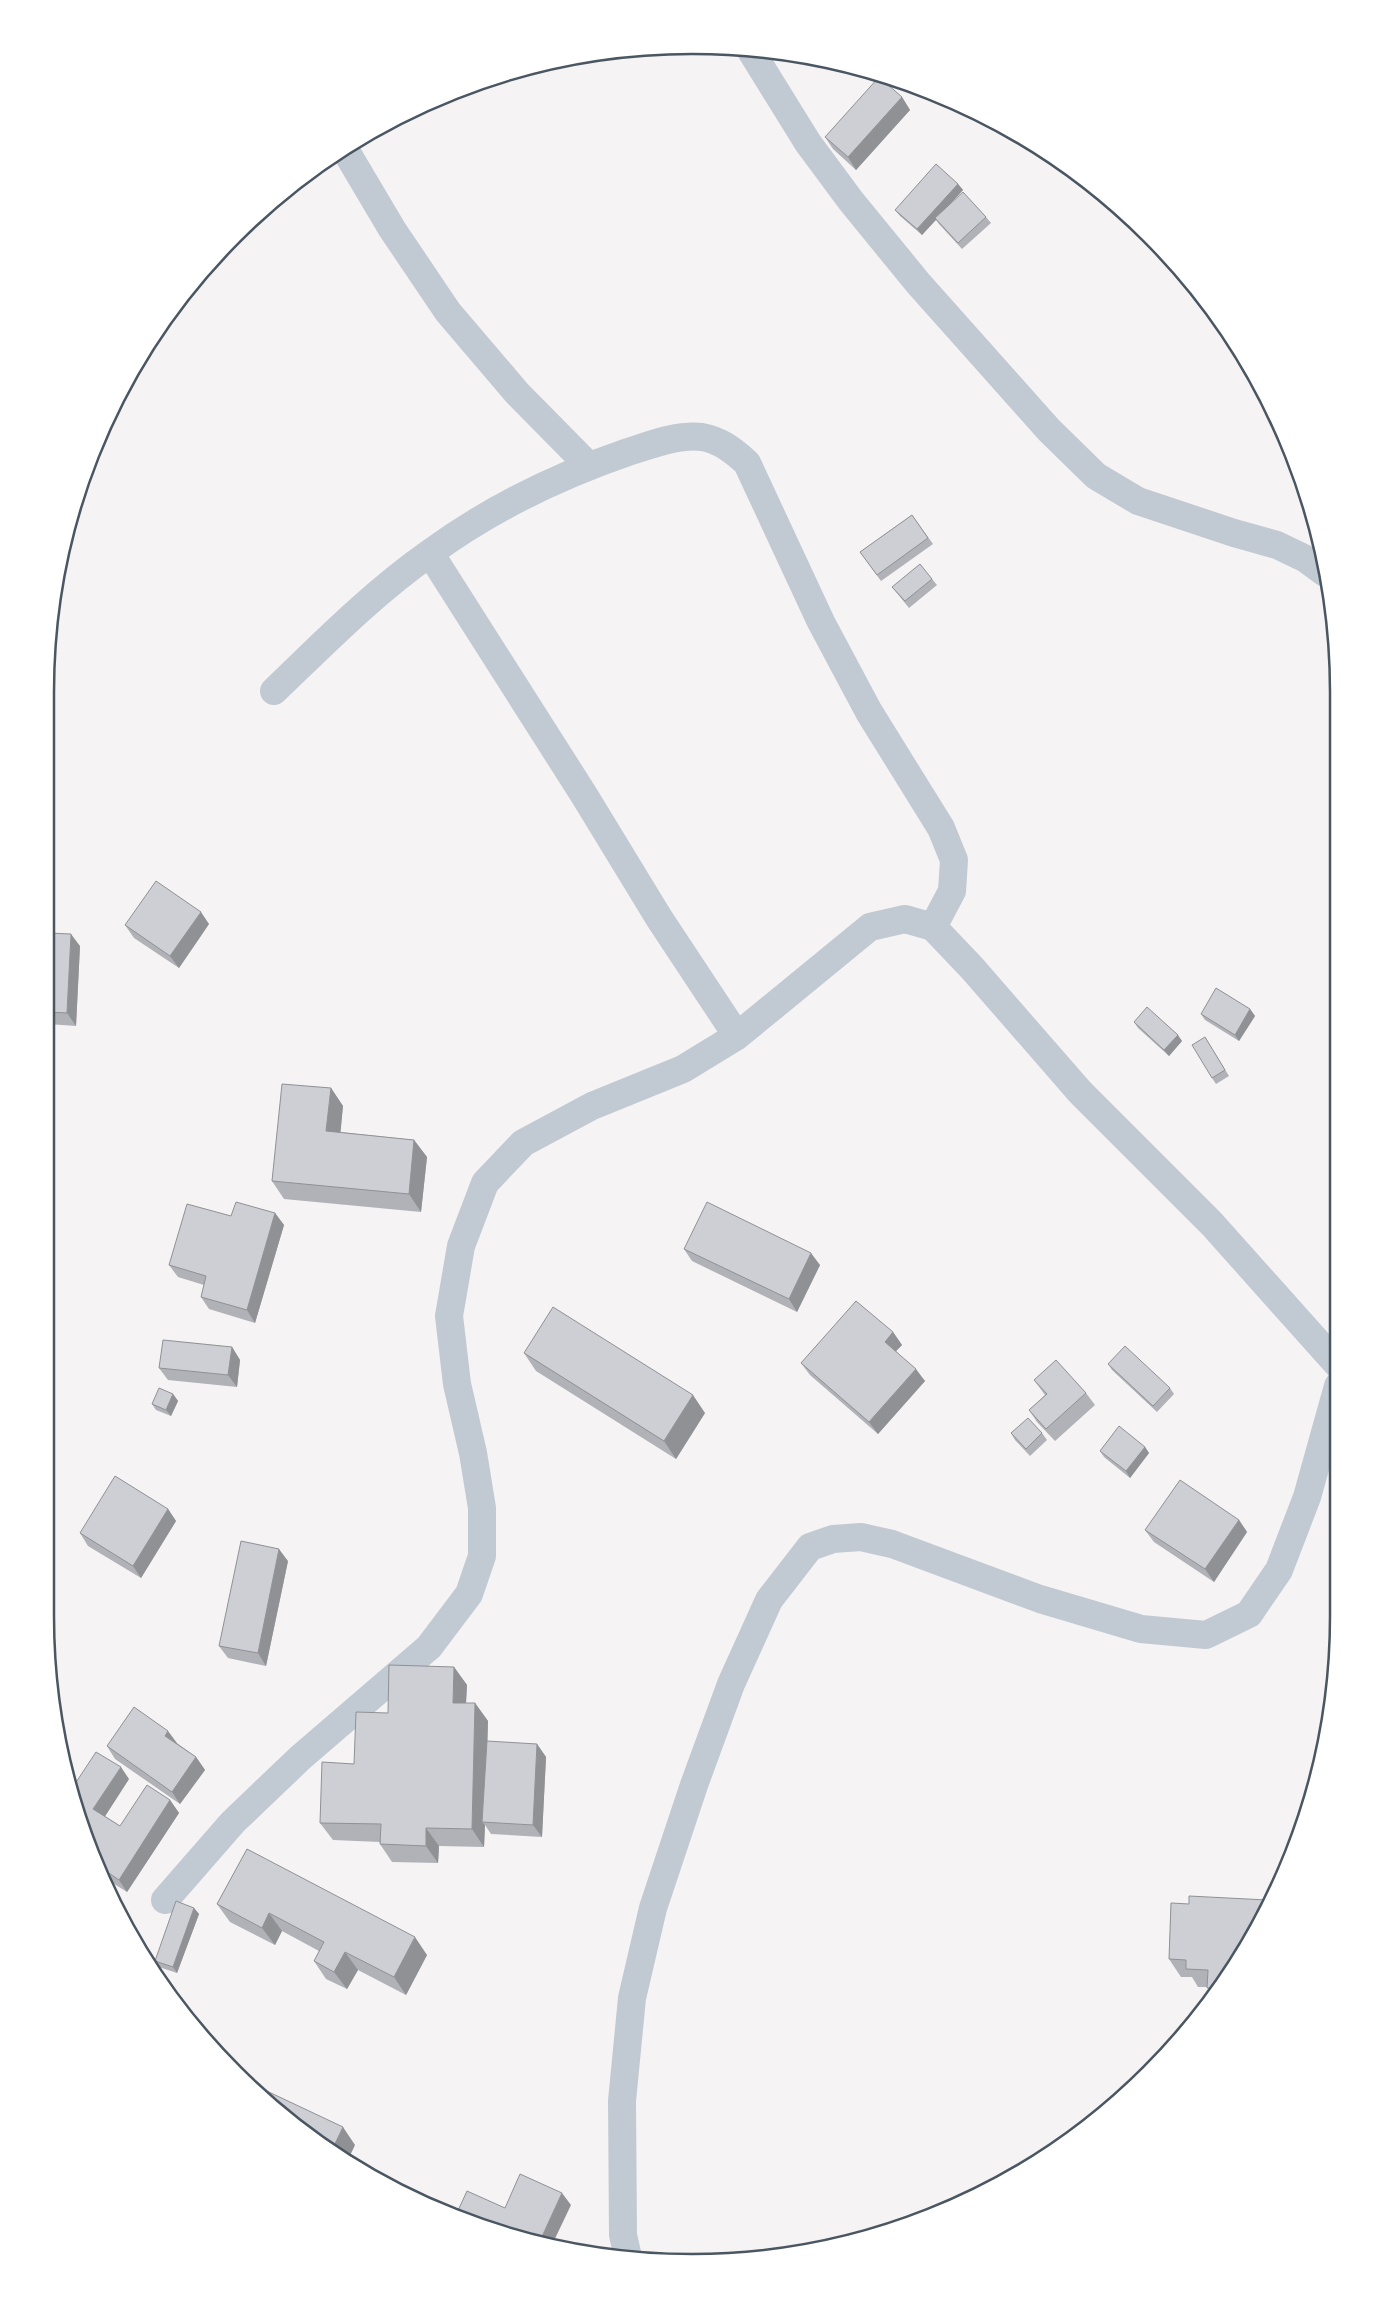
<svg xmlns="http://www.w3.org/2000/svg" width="1384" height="2308" font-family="'DM Sans',sans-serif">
<rect width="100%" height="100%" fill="#f5f3f3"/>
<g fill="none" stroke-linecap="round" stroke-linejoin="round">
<path stroke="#c1cad2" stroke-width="28" d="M751,51L808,143L851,201L918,283L1049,430L1096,476L1138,501L1234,533L1277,545L1306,559L1325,573
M344,148L392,229L448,312L517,393L589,466
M430,553L584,795L659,918L737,1036
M274,691C324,643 373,593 430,553C490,509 558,476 628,452C650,445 678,434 702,437C720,440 734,451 747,463L821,622L869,712L941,828L954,860L952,891L933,927
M165,1900L233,1822L300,1758L429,1647L469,1594L482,1556V1508L473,1453L457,1384L449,1316L461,1246L485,1183L523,1143L592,1106L683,1069L737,1036L870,927L905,919L933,927L972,968L1080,1092L1212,1224L1338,1365
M628,2257L623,2235L622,2101L632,1998L653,1908L694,1785L731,1684L769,1600L810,1547L833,1539L861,1537L892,1544L1040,1599L1141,1629L1206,1635L1249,1614L1279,1570L1307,1497L1338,1386"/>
</g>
<path fill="#b0b2b7" d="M902,97L910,110L856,170L833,149L825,137Z
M958,184L963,190L951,203L986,217L991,223L962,249L939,224L936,220L922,235L900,216L895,210Z
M912,515L933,544L881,581L860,552Z
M932,579L937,585L909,608L892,587Z
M209,924L179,968L134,938L125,925Z
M48,933L80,946L76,1026L48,1024Z
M1250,1009L1255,1016L1239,1041L1205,1020L1201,1014Z
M1134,1022L1182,1041L1169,1056L1138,1028Z
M1205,1037L1229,1076L1216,1084L1212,1078Z
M331,1088L343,1106L340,1132L414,1140L427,1157L421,1212L284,1199L272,1181Z
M275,1213L284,1225L255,1323L209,1309L201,1297L204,1285L178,1277L169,1265L231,1216Z
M684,1249L820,1265L797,1312L692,1261Z
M893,1332L902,1345L896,1351L925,1381L878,1434L810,1375L801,1363Z
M232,1347L240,1360L237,1387L168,1380L159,1368Z
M524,1353L705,1413L676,1459L536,1371Z
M1108,1364L1170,1388L1174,1394L1157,1412L1112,1370Z
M1034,1380L1086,1393L1095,1405L1055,1441L1037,1422L1029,1410L1045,1395Z
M173,1394L178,1401L171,1416L156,1410L152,1404Z
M1011,1433H1042L1047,1440L1030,1456L1015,1440Z
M1145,1447L1149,1453L1130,1478L1104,1457L1100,1451Z
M168,1509L176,1521L141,1578L88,1546L80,1533Z
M1239,1520L1247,1532L1214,1582L1154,1542L1145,1530Z
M288,1561L266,1666L228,1658L219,1646Z
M454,1667L467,1685L466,1703H475L488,1721L487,1751L537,1744L546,1757L542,1837L491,1834L485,1825L484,1847L439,1846L438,1863L392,1862L380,1844V1842L333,1840L320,1823L354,1764L388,1713Z
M177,1743L196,1757L205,1770L180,1804L115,1759L107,1746Z
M129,1779L105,1816L120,1826L170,1800L179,1813L127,1892L100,1875L79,1824Z
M247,1849L427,1955L406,1995L358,1970L347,1989L326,1979L314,1961L319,1951L282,1931L275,1945L230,1922L217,1904Z
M1171,1903L1230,1976L1213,1996L1207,1987H1198L1192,1977H1181L1169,1959Z
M194,1908L199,1914L177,1973L159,1967L155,1961Z"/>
<path fill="#909195" d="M902,97L910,110L856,170L848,157Z
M958,184L963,190L922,235L917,229Z
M201,912L209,924L179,968L170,956Z
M71,934L80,946L76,1026L67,1013Z
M1250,1009L1255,1016L1239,1041L1235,1035Z
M1178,1035L1182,1041L1169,1056L1164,1050Z
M331,1088L343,1106L339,1149L326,1131Z
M414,1140L427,1157L421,1212L409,1194Z
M275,1213L284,1225L255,1323L247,1310Z
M811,1253L820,1265L797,1312L789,1299Z
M893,1332L902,1345L893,1354L885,1342Z
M232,1347L240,1360L237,1387L228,1375Z
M916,1369L925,1381L878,1434L869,1422Z
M173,1394L178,1401L171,1416L166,1410Z
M693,1395L705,1413L676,1459L664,1441Z
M1145,1447L1149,1453L1130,1478L1126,1471Z
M168,1509L176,1521L141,1578L133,1566Z
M1239,1520L1247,1532L1214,1582L1205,1569Z
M279,1549L288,1561L266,1666L258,1653Z
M454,1667L467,1685L465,1721L453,1703Z
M475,1703L488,1721L485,1822H482L485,1825L484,1847L472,1829Z
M168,1731L177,1743L173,1748L165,1736Z
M537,1744L546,1757L542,1837L533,1825Z
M196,1757L205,1770L180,1804L172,1792Z
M121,1767L129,1779L102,1821L93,1809Z
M170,1800L179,1813L127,1892L119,1880Z
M426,1828L439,1846L438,1863L426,1846Z
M116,1899L128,1917L126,1925L114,1906Z
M194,1908L199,1914L177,1973L173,1967Z
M269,1913L282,1931L275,1945L262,1928Z
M415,1937L427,1955L406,1995L394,1977Z
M345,1952L358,1970L347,1989L334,1972Z
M343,2127L355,2145L348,2160L332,2150Z
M562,2193L571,2205L551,2247L539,2243Z"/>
<path fill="#cdcfd5" stroke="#909195" d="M879,77L902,97L848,157L825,137Z
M936,164L958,184L917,229L895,210Z
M963,192L986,217L958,243L935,218Z
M912,515L928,538L877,575L860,552Z
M920,564L932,579L905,601L892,587Z
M156,881L201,912L170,956L125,925Z
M48,933L71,934L67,1013L48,1012Z
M1216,988L1250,1009L1235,1035L1201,1014Z
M1147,1007L1178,1035L1164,1050L1134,1022Z
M1205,1037L1225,1070L1212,1078L1192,1045Z
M282,1084L331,1088L326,1131L414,1140L409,1194L272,1181Z
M236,1202L275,1213L247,1310L201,1297L206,1276L169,1265L187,1204L231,1216Z
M707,1202L811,1253L789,1299L684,1249Z
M856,1301L893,1332L885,1342L916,1369L869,1422L801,1363Z
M553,1307L693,1395L664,1441L524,1353Z
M163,1340L232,1347L228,1375L159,1368Z
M1125,1346L1170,1388L1153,1406L1108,1364Z
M1056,1360L1086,1393L1046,1429L1029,1410L1047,1394L1034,1380Z
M159,1388L173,1394L166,1410L152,1404Z
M1028,1418L1042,1433L1026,1449L1011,1433Z
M1119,1426L1145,1447L1126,1471L1100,1451Z
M115,1476L168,1509L133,1566L80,1533Z
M1180,1480L1239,1520L1205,1569L1145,1530Z
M241,1541L279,1549L258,1653L219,1646Z
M389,1665L454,1667L453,1703H475L472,1829L426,1828V1846L380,1844L381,1824L320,1823L322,1762L354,1764L356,1712L388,1713Z
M134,1707L168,1731L165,1736L196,1757L172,1792L107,1746Z
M487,1741L537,1744L533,1825L482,1822Z
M96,1752L121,1767L93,1809L120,1826L147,1785L170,1800L119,1880L97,1865L79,1824L71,1790Z
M247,1849L415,1937L394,1977L345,1952L334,1972L314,1961L324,1942L269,1913L262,1928L217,1904Z
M1189,1896L1267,1900L1230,1976L1220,1988H1207L1208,1970L1186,1969V1960L1169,1959L1171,1903L1189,1904Z
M110,1898L116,1899L114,1906Z
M176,1901L194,1908L173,1967L155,1961Z
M254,2085L343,2127L332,2150L298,2129Z
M520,2174L562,2193L539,2243L484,2229L455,2217L467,2191L505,2208Z"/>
<path d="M0 0H1384V2308H0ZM692 54H692A638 638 0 0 1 1330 692V1616A638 638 0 0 1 692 2254H692A638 638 0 0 1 54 1616V692A638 638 0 0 1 692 54Z" fill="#fff" fill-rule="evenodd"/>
<path fill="none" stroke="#4a5661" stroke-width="2.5" d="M692 54H692A638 638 0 0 1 1330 692V1616A638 638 0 0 1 692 2254H692A638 638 0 0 1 54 1616V692A638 638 0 0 1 692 54Z"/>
</svg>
